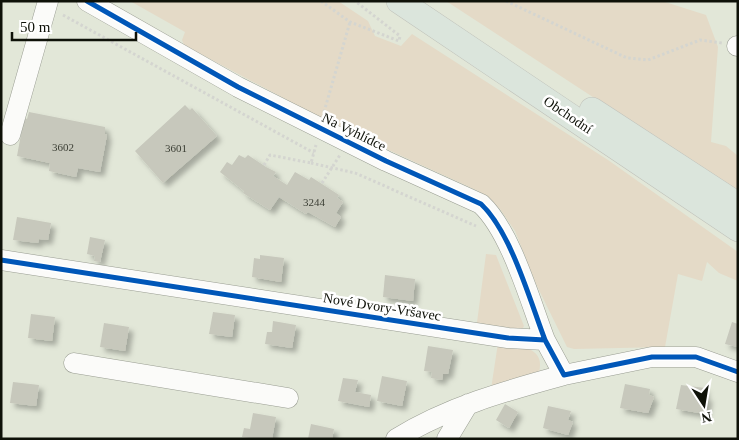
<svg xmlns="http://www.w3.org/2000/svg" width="739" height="440" font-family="Georgia,serif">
<defs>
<filter id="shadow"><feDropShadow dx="4.5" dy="4.5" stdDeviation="2.5" flood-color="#0004"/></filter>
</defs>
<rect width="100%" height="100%" fill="#e2e7d8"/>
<path fill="#e4dac7" d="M130,1H338L368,21L375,36L401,46L412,34L608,160L738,252V281L719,273L707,262L702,281L678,274L665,347L574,349L567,347L536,284L515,231L500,209L478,191L332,124L184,45L182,40L185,32Z
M446,1H662L706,15L718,47L711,142L726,146L738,156V192Z
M486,254L496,255L524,326L521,332L476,330Z
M498,343C517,346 546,346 539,372L491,389Z"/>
<path fill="#c7c8bc" filter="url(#shadow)" d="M185,105L190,110L192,108L217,136L163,183L135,151Z
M29,112L105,127V134L107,135L100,172L78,168L76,177L49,171L50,163L17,156L24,118L27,119Z
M239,155L245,158L248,155L266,167L276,172L273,176L287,185L295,172L309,180L311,177L339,195L337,198L343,202L336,213L341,217L335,227L308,212L306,214L279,197L270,210L243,193L244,191L220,172L227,162L232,165Z
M17,217L51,223L48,240L39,239L38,243L13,240Z
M90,237L105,240L100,262L94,261L95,256L87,254Z
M260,255L284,258L281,282L252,277L254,258L260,259Z
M385,275L415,279L413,301L383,297Z
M213,312L235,315L232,337L209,334Z
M31,314L55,317L52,341L28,338Z
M273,321L296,325L292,348L265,344L267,332H272Z
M732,322L738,324V347L725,344Z
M104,323L129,327L125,351L100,347Z
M428,346L453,350L448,374H443L442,380L431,378L432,372L424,371Z
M382,376L407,381L402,406L377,401Z
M343,378L358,380L355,392L371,395L369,407L338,401Z
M13,382L39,385L36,406L10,403Z
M625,384L650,389L649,395L654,397L648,413L620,408Z
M681,385L705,388L704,396L708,397L705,414L676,409Z
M505,404L518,412L509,428L496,420Z
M548,406L571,411L568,420L573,422L568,435L543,428Z
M253,413L276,417L272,439L242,437L244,428L250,429Z
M311,424L334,429L332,439H308Z"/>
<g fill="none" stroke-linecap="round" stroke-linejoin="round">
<g stroke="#999d92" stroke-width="21">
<path id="minor" d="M87,1L238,87L386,161L481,204C511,232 530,301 545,340
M737,46H738
M10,135L48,1
M1,260L508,338L545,340L564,375L652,357H696L738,372
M74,363L288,398
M396,439C448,407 505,391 564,375
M447,439L468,404"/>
</g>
<g stroke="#c0c2bb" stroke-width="26">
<path id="major" d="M399,1L738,229
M592,110L738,205"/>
</g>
<path stroke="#d4d5d0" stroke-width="3" stroke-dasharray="2.5 2.5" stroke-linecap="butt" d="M321,1L350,22L399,41L400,36L355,1
M506,1L627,58L648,60L700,40L722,43
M63,15L314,153
M324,112L350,22
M311,163L355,173L476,226
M264,165L270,155L311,163L316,145
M322,183L340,155"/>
<use href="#minor" stroke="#fbfbf9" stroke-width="20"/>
<use href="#major" stroke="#dbe5dc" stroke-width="25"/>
<g stroke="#fff" stroke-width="8">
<path id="cycleway" d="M87,1L238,87L386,161L481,204C511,232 530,301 545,340
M1,260L508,338L545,340L564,375L652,357H696L738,372"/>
</g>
<use href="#cycleway" stroke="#0057b8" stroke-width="5"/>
</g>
<g text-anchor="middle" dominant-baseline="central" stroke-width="5" stroke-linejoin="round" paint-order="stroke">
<g font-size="11" fill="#3c3f35">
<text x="63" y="147">3602</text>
<text x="176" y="148">3601</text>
<text x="314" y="202">3244</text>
</g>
<g font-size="14" fill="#0e1108" stroke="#fff">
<text transform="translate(568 115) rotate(34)">Obchodní</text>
<text transform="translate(354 132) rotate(26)">Na Vyhlídce</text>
<text transform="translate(382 307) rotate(9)">Nové Dvory-Vršavec</text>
</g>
</g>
<rect width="739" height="440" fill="none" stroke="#0e1108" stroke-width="5"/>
<g transform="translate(704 405) rotate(168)" stroke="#ffffff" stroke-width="4" paint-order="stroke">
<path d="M0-4L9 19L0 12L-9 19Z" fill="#0e1108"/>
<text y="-8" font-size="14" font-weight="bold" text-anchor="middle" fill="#0e1108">N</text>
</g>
<path d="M12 32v8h124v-8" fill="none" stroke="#0e1108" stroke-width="2.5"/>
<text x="20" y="32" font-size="15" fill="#0e1108" stroke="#ffffff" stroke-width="4" paint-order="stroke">50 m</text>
</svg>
